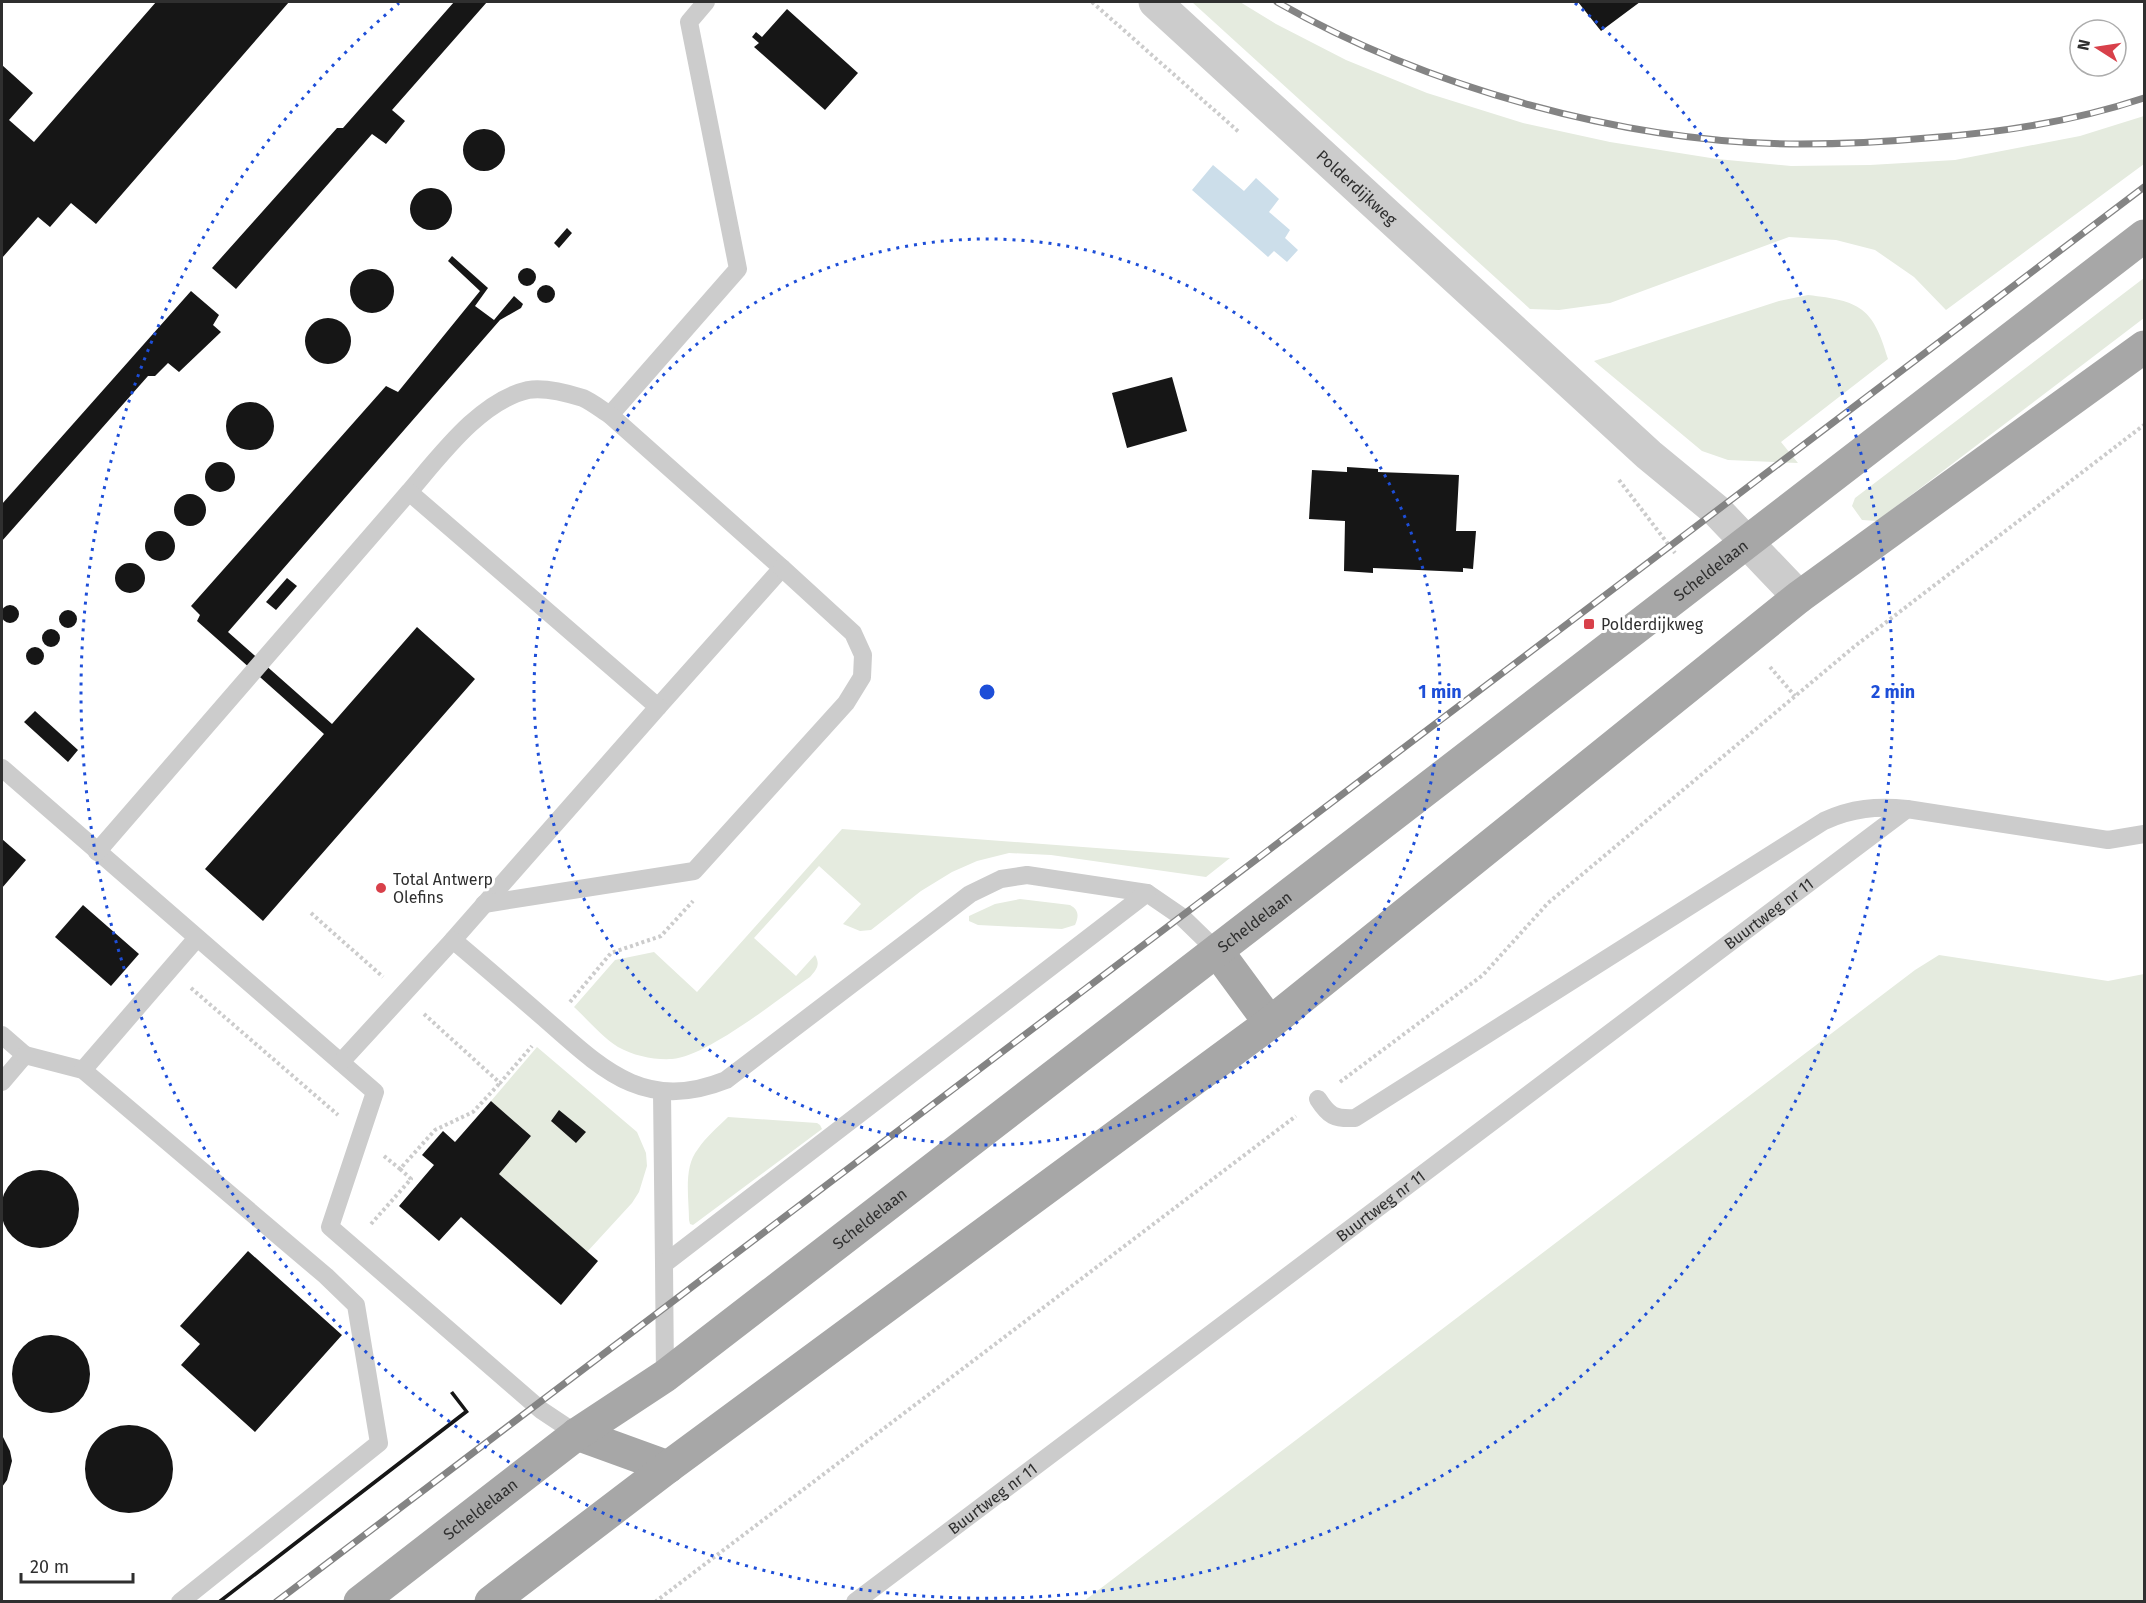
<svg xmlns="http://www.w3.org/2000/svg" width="2146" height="1603" font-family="'Fira Sans',sans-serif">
<rect width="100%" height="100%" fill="#fff"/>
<path fill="#e5ebdf" d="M1192,2H1240L1276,24L1346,60L1427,93L1523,123L1610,142L1717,159L1791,166L1870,165L1955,160L2080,136L2144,116V164L1946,310L1914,277L1875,250L1836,240L1789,237L1610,303L1559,310L1530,309Z
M2144,278V318L1877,521L1862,520L1852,506L1855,498Z
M1808,295C1860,301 1873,307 1888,359L1781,442L1798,463L1728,460L1702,451L1594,361L1779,301Z
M842,829L1230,858L1206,877L1051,855L1009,853L977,861L952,872L921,891L871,930L860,931L843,924L861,904L819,866L754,938L796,976L815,955C821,965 816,970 810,977C778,999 708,1056 672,1059C654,1060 634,1056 618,1047C603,1038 587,1019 574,1007L615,960L654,952L697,992Z
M1020,899L1070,905C1079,910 1079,916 1075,925L1062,929L978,925L969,921V916L995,904Z
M1939,955L2108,981L2144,974V1601H1084L1915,970Z
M537,1047L637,1132L646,1153L647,1166L639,1192L632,1203L587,1252L499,1174L531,1136L491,1101Z
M728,1117L817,1123L820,1125L822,1129L693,1225L690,1224L689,1220C689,1198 683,1167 698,1149C706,1137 718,1127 728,1117Z"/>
<path fill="#ccdeea" d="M1213,165L1244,191L1256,178L1279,199L1269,212L1290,230L1285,238L1298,250L1287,262L1274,251L1268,257L1192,190Z"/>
<path fill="#161616" d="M156,2H289L96,224L71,203L50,227L38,217L2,258V65L33,93L9,120L34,142Z
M454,2H487L392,110L405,121L386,144L372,134L236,289L212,268L337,128H343Z
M1578,2H1640L1601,31Z
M787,9L858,73L825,110L754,47L759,43L752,37L756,32L762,37Z
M463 150a21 21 0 1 1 42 0a21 21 0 1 1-42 0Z
M410 209a21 21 0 1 1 42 0a21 21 0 1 1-42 0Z
M567,228L572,233L559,248L554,243Z
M452,256L488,288L475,306L494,320L514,296L523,304L521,308L500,320L228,632L332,724L417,627L475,679L263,921L205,869L324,734L197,621L200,615L191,606L386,386L398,392L480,291L448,261Z
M518 277a9 9 0 1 1 18 0a9 9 0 1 1-18 0Z
M350 291a22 22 0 1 1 44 0a22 22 0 1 1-44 0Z
M537 294a9 9 0 1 1 18 0a9 9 0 1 1-18 0Z
M191,291L219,315L213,325L221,332L179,372L168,363L155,376H148L2,541V504Z
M305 341a23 23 0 1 1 46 0a23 23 0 1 1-46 0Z
M1172,377L1187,431L1127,448L1112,393Z
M226 426a24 24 0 1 1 48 0a24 24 0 1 1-48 0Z
M205 477a15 15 0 1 1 30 0a15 15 0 1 1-30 0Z
M1347,467L1378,469V472L1459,475L1456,531H1476L1473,569L1463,568V572L1373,568V573L1344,571L1345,521L1309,519L1312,470L1347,472Z
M174 510a16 16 0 1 1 32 0a16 16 0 1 1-32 0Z
M145 546a15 15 0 1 1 30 0a15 15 0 1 1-30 0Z
M115 578a15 15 0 1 1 30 0a15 15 0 1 1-30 0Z
M287,578L297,586L276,610L266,602Z
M1 614a9 9 0 1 1 18 0a9 9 0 1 1-18 0Z
M59 619a9 9 0 1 1 18 0a9 9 0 1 1-18 0Z
M42 638a9 9 0 1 1 18 0a9 9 0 1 1-18 0Z
M26 656a9 9 0 1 1 18 0a9 9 0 1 1-18 0Z
M35,711L78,750L68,762L24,722Z
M2,839L26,860L2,888Z
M83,905L139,954L111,986L55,937Z
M491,1101L531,1136L499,1174L598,1261L561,1305L461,1217L439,1241L399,1206L434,1165L422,1155L443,1131L455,1142Z
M559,1110L586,1132L576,1143L551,1121Z
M1 1209a39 39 0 1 1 78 0a39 39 0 1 1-78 0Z
M248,1251L342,1335L255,1432L181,1365L200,1344L180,1326Z
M12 1374a39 39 0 1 1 78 0a39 39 0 1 1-78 0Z
M453,1391L469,1412L222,1602H216L464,1411L450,1393Z
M85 1469a44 44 0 1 1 88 0a44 44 0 1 1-88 0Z
M2,1435L10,1451L12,1461L7,1480L2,1487Z"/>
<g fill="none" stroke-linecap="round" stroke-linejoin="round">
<path stroke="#ccc" stroke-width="4" stroke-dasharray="3 3" stroke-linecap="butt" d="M1092,2L1240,133
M1619,480L1675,553
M1770,667L1795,696
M311,913L383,977
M191,988L338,1115
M570,1002L611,953L661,936L693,901
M424,1014L500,1083L532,1046
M1340,1082L1483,975L1548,903L1855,646L2144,425
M384,1156L400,1169L435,1130L473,1112L500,1083
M371,1224L411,1179L400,1169
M655,1602L1296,1116"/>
<g stroke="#ccc" stroke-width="18">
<path d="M610,415L738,269L689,22L706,2"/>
<path d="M409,492C440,456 480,401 528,390C545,387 567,393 583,398C592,402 602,410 610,415L782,568L658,707"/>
<path d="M2,768L375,1092L330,1227L541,1410L577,1434"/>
<path d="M97,852L409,492L658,707L453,940"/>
<path d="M484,904L694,871L846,703L862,677L863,655L853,633L782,568"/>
<path d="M2,1035L25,1055L2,1082"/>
<path d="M25,1055L83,1070L326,1276L356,1305L379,1443L180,1602"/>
<path d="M341,1062L453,940C484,966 514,992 544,1018C602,1069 644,1113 726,1080L970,894L1001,879L1027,875L1147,893L1182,917L1217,951"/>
<path d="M83,1070L197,938"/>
<path d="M662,1092L664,1264"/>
<path d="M1318,1099C1329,1116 1334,1119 1355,1118L1824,821C1852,808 1877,806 1907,809"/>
<path d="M665,1376L664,1264L1147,893"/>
<path id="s1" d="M855,1602L1907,809L2108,840L2144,834"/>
</g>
<path stroke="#ccc" stroke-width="33" id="s2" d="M1155,2L1649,455L1717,511L1799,597"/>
<g stroke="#a7a7a7" stroke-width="33">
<path d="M1217,951L1270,1023"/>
<path d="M577,1434L668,1467"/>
<path id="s3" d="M360,1602L577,1434L665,1376L2144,236"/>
<path d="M491,1602L668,1467L1270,1023L1799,597L2144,347"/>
</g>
<g stroke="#848484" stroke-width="7">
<path id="rail" d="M1277,2C1426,87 1627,144 1800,144C1842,144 1885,142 1927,138C2000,133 2075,121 2144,98
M276,1602L2144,187"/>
</g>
<use href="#rail" stroke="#fff" stroke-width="4.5" stroke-dasharray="14" stroke-linecap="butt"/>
</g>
<g fill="none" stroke="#1d4ed8" stroke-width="3" stroke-dasharray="3 6">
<circle cx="987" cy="692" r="453"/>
<path d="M1575 3A906 906 0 1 1 399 3"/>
</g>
<g fill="#d8404a" stroke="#fff" stroke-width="2">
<rect x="1583" y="618" width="12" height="12" rx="3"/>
<circle cx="381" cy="888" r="6"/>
</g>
<g text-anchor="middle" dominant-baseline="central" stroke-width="6" stroke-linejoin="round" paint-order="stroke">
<g font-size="16" fill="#2f2f2f" stroke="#fff">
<text stroke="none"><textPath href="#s2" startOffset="274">Polderdijkweg</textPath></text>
<text stroke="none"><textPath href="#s3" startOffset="1700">Scheldelaan</textPath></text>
<text stroke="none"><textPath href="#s1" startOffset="1144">Buurtweg nr 11</textPath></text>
<text stroke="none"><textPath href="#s3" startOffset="1124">Scheldelaan</textPath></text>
<text stroke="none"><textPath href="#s1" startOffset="658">Buurtweg nr 11</textPath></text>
<text stroke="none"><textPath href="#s3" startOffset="638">Scheldelaan</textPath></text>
<text stroke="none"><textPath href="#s1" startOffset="172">Buurtweg nr 11</textPath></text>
<text stroke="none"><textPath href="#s3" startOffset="152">Scheldelaan</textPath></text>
</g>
<g font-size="16" fill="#2f2f2f" stroke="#fff" text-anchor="start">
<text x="1601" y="624">Polderdijkweg</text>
<text x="393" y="879">Total Antwerp<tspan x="393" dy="18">Olefins</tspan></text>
</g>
</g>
<circle cx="987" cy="692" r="9" fill="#1d4ed8" stroke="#fff" stroke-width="3"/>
<g font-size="18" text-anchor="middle" font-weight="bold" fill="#1d4ed8" stroke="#fff" stroke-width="6" stroke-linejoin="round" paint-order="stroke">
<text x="1440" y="698">1 min</text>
<text x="1893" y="698">2 min</text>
</g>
<rect width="2146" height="1603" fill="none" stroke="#2f2f2f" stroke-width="6"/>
<g transform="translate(2098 48) rotate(282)"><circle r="28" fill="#ffffff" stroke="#acacac" stroke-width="1.5"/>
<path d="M0-4.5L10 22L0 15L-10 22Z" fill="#d8404a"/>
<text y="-9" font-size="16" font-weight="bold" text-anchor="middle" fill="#2f2f2f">N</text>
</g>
<path d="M21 1573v9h112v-9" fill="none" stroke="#2f2f2f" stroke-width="3"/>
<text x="30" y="1573" font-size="18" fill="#2f2f2f" stroke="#ffffff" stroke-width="4.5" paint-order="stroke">20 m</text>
</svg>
